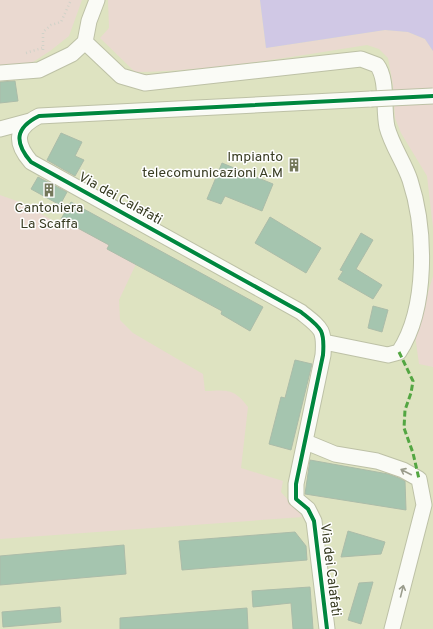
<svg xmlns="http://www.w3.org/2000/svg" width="433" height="629" font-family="Overpass,sans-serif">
<rect width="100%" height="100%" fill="#dee3c1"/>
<path fill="#ead9d0" d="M0,0H82L69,36L50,51L30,64L0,69Z
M108,0H260L266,48L385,30L408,32L425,39L433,51V228L427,176L401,133L395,118L393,85L388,58L379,49L367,45C290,57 213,71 135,72L100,38L109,28Z
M0,195L25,204L60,225L61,219L86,232L95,215L118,227L107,249L136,264L119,300L120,320L133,333L203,374L205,391C227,390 234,388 248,407L241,468L283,481L281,492L303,517L0,539Z
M433,276V367L419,364L415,335Z"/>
<path fill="#d0c8e5" d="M260,0H433V51L425,39L408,32L385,30L266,48Z"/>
<path fill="#a5c5af" stroke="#abbca9" d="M15,81L18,101L0,103V82Z
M61,133L82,142L75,156L84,160L75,176L47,160Z
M222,163L273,184L262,211L225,196L221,204L207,199Z
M38,177L67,192L60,205L31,189Z
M71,202L263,307L250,331L221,314L222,311L107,249L109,245L61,219Z
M270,217L321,248L306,273L255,243Z
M361,233L373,240L356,269L382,285L373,299L338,279L343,271L340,270Z
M373,306L388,310L382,332L368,328Z
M295,360L312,364L291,450L269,444L281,397L285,398Z
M310,460L388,474L399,478L405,481L406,510L305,494Z
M348,531L385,542L381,554L341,557Z
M295,532L306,546L307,560L182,570L179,541Z
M124,545L126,574L0,585V556Z
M373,582L361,624L348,620L359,583Z
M310,587L313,629H293L291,603L253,607L252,591Z
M60,607L61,622L3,627L2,612Z
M247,608L248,629H120V618Z"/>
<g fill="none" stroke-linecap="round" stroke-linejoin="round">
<g stroke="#bdc1a6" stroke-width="17">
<path id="minor" d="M85,42L89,21L97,0
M0,73L39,70L72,54L85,42L121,76L145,83L361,59L377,65C388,79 383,109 387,127C392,146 404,162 410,180C426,229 428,308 399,352L388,355L324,342
M0,129L30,121
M306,442L335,454L377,461L403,470L419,479L424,505L392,629
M327,629L314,521L308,509L296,499V484L323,355C325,329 321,328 301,312L31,162C14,142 15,128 39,116L371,99"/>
</g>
<path stroke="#d0d2c8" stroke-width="2.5" stroke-dasharray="1 3" stroke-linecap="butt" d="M43,50V32L51,25L61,22L71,0
M26,53L42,48"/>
<use href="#minor" stroke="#fafbf6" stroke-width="15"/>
<g stroke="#bdc1a6" stroke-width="17" stroke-linecap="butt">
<path id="minor-bridge" d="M371,99L433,96"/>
</g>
<use href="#minor-bridge" stroke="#fafbf6" stroke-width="15"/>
<path stroke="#53a642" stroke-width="3" stroke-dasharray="6 3" stroke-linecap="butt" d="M399,352L413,381L411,393L405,410L404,428L413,453L419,479"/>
<g stroke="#fff" stroke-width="6">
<path id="cycleway" d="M327,629L314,521L308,509L296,499V484L323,355C325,329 321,328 301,312L31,162C14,142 15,128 39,116L433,96"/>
</g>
<use href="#cycleway" stroke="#00873e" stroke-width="4"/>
</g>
<defs><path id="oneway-shaft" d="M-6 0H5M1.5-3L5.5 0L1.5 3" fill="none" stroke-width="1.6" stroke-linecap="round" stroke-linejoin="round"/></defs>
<g stroke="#9a9c8c">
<use href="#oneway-shaft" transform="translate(406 472) rotate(-153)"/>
<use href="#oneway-shaft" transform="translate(402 591) rotate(-76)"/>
</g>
<defs>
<g id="building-bare" transform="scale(1.08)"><path d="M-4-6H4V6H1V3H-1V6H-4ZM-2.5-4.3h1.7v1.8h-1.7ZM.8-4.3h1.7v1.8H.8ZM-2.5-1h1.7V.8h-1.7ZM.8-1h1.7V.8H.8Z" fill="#73775a" stroke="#fff" stroke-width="2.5" paint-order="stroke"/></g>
</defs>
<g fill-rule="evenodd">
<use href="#building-bare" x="294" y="165"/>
<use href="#building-bare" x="49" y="190"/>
</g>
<g text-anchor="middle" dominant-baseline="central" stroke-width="3" stroke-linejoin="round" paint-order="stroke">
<g font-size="14" fill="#393d23" stroke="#fff" text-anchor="end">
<text x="283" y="157">Impianto<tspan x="283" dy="16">telecomunicazioni A.M</tspan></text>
<text x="49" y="208" text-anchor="middle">Cantoniera<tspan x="49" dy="16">La Scaffa</tspan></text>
</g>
<g font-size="14" fill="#393d23" stroke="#fff">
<text transform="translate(120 199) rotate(29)">Via dei Calafati</text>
<text transform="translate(330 570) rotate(83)">Via dei Calafati</text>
</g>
</g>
</svg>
